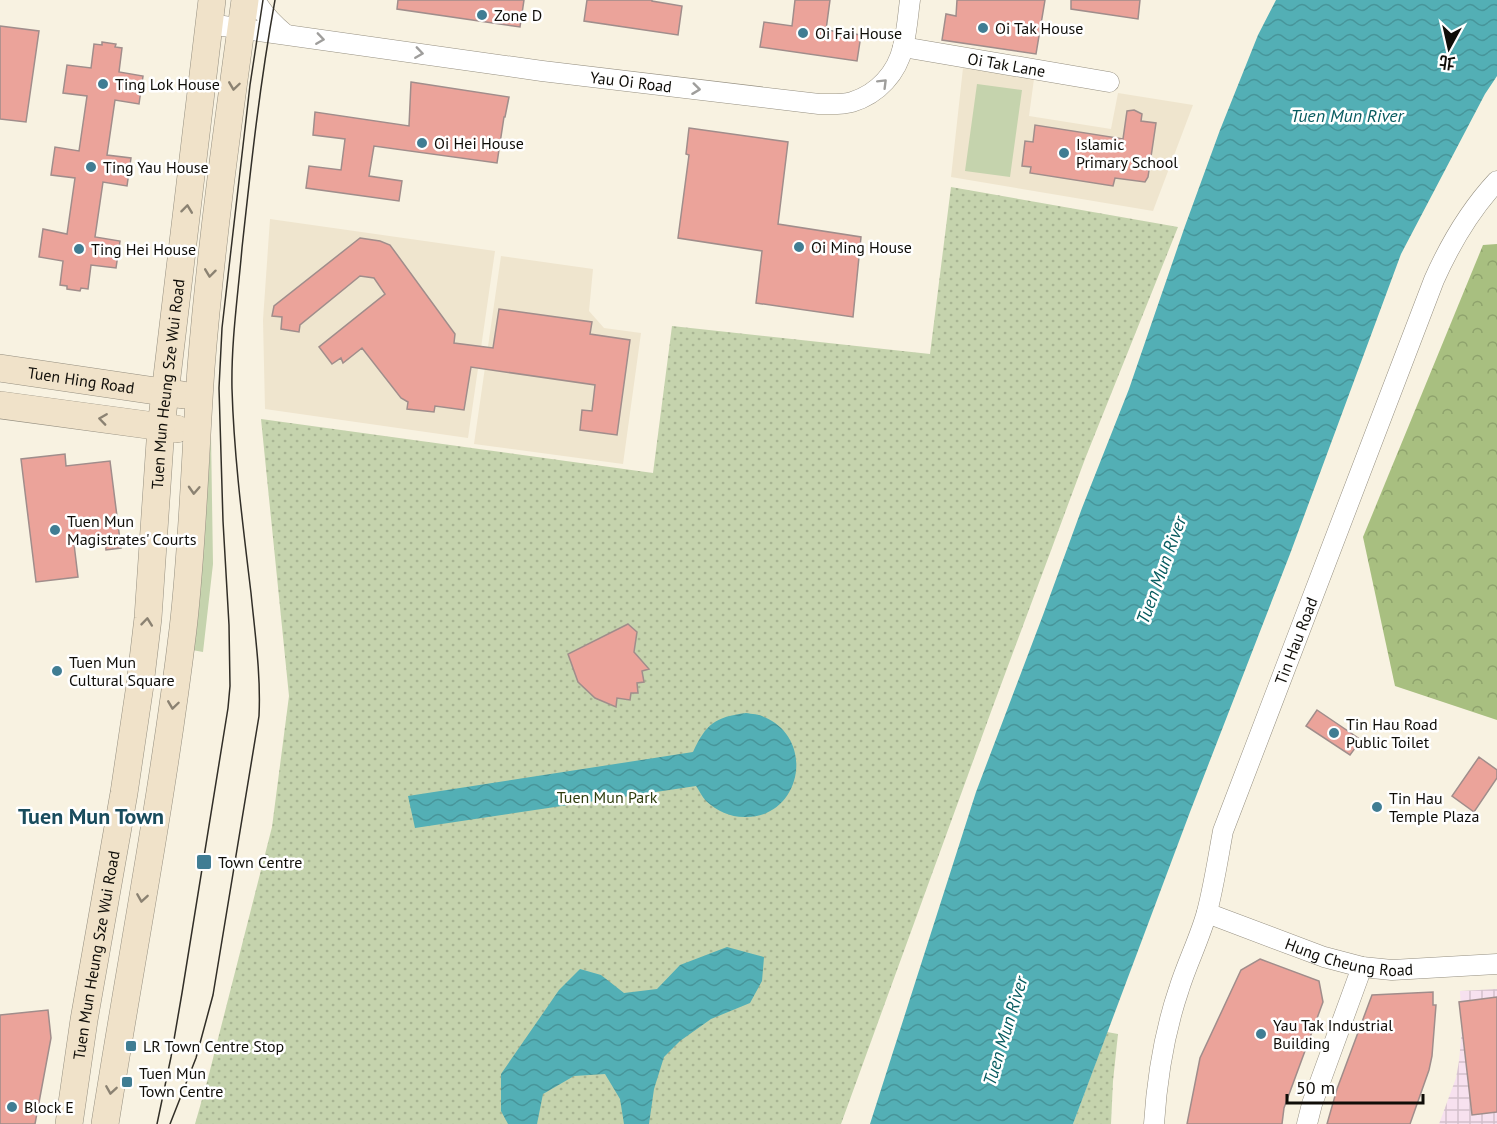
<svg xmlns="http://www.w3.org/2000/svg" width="1497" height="1124" font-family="'PT Sans','Noto Sans TC',sans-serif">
<defs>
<pattern id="industrial-grid" width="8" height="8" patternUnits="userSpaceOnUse" patternTransform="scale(1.5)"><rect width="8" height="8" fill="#f7e1ef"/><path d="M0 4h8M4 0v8" fill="none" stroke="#d3c0cb"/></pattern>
<pattern id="forest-crowns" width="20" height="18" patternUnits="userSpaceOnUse" patternTransform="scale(1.5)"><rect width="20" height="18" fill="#a8bf80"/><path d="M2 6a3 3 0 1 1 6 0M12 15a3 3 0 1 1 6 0" fill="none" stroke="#8fa36d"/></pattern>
<pattern id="park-dots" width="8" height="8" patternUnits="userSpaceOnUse" patternTransform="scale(1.5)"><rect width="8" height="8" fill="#c5d3ad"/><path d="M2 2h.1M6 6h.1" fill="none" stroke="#a8b493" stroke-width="1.8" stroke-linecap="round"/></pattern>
<pattern id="water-waves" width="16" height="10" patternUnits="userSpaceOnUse" patternTransform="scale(1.5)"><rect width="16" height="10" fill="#53afb5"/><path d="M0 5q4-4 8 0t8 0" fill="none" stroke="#47959a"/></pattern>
</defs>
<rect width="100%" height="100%" fill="#f8f2e1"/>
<path fill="#efe5ce" d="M963,68L1034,79L1029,116L1111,129L1118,93L1193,105L1153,211L951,177Z
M270,219L495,251L468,438L265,409L263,320Z
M501,256L593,269L589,311L604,328L641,333L623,464L474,444Z"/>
<path fill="url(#industrial-grid)" d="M1497,989V1124H1439L1456,1078L1459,1061L1462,1028L1460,991Z"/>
<path fill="#c5d3ad" d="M977,84L1022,90L1010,177L965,171Z
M211,435L213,564L203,652L192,650L202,563Z"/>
<path fill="url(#forest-crowns)" d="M1497,244V720L1395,686L1363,537L1483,245Z"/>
<path fill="url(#park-dots)" d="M951,187L1178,227L1085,459L992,709L841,1124H195L207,1082L272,827L289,696L261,419L653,473L672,326L930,354Z
M1107,1032L1118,1034L1113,1081L1111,1124H1073Z"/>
<path fill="url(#water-waves)" d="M1276,0H1497V76L1485,94L1401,254L1290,554L1190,812L1073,1124H870L976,792L1043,615L1082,508L1129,389L1185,226L1220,130L1258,35Z
M746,713C752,714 759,714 764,717C817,739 801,819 744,817C730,817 717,811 706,801C702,797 699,790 696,786L415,828L408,796L693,752C706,724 715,717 746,713Z
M727,947L764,957L762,981L750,1003L711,1019L680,1041L664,1057L654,1089L649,1124H624L620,1099L605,1074L574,1076L543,1094L537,1124H508L501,1111V1074L559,990L580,969L601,975L624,993L657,989L680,965Z"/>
<path fill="#eba39a" stroke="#a08d8b" stroke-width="1.5" d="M398,0H524L520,27L397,9Z
M587,0H652V1L682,6L678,35L584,21Z
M795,0H830L826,30L861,35L857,61L760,47L764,22L792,26Z
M957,0H1045L1036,54L942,40L946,14L956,16Z
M1071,0H1140L1138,19L1071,9Z
M0,26L39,31L26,122L0,119Z
M102,42L116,44L115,47L122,48L119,72L143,76L139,104L115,100L107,155L131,158L127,186L103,182L95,237L120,241L116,268L91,265L88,289L81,288L80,291L67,289V286L60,285L63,261L39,257L43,229L67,234L75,178L51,175L55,147L79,151L87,96L63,93L67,65L91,68L94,44L102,45Z
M411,82L509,97L505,117H504L497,163L374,146L369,176L402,181L399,201L306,188L309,166L341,170L345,139L313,135L315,112L409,126Z
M1134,110L1142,114L1141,121L1156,123L1148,177L1145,182L1115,178L1113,186L1030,173L1031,167L1022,166L1025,141L1033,142L1035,125L1123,139L1127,111Z
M689,128L788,142L778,224L861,237L853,317L756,303L762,251L678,238L689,155L686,154Z
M360,238L380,241L390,245L455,334L454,343L493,348L499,309L592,322L590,334L630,340L617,435L580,430L582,410L592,411L595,385L471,367L464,410L435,406L434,412L407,409L408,402L401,398L362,348L343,363L341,358L332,364L319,347L385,294L374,278L360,276L300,325L299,332L281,329L282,317L272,316L274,306Z
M65,454L66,466L110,461L121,548L106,550L105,541L74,544L78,577L36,582L21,459Z
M628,624L637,632L634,652L649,669L642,671L644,682L637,683L638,693H631L630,700L617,698L616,707L595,698L578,682L568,654Z
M1317,710L1361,740L1350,755L1306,726Z
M1479,757L1497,770V778L1474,812L1452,796Z
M1260,959L1319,981L1323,1002L1284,1108L1282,1124H1187L1200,1058L1241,970Z
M1433,992V1005H1436L1432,1056L1429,1070L1410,1124H1327L1337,1089L1372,995Z
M1497,997V1112L1472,1115L1459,1002Z
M48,1010L51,1038L35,1124H0V1015Z"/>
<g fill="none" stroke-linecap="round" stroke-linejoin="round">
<g stroke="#958f80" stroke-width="21">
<g id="minor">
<path d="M255,0C263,14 273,24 285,34"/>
<path id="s1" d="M209,24L542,71L819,104C830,104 842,105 852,102C878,94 897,73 903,47C907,31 908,15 910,0"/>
<path id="s2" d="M903,47L1109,82"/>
<path id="s3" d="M1207,913L1324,957L1362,967L1392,970L1497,964"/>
<path id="s4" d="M1154,1124C1157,1078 1164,1033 1179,989C1187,963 1200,938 1207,912C1214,885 1218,858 1223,831L1434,280C1450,244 1470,210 1497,181"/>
<path d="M1307,1124L1312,1104L1362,967"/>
</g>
</g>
<g stroke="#958f80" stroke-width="28">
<g id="secondary">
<path id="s5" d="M0,368L183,395"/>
<path d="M0,405L177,429"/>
<path id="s6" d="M69,1124L84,1020L124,793L140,685L148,618L161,427L212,0"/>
<path d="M105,1124C131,959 163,795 183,629C193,542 195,455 201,368C211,245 228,122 245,0"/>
</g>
</g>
<use href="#minor" stroke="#fff" stroke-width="20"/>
<use href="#secondary" stroke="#f0e2c9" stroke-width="27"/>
<path stroke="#312e27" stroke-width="1.5" d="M157,1124L171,1057L182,993L228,708L230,686L229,625L223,521L219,388L222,328L250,85L263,0
M170,1124L196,1058L213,995L259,716C261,675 255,634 251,593C243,526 234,457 232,389C231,342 238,295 242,248C251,165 260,82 275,0"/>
</g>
<defs><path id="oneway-chevron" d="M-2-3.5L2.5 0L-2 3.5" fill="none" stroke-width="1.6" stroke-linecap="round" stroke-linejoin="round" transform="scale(1.5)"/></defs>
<g stroke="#9f9e9c">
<use href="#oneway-chevron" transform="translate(320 39) rotate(8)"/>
<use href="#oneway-chevron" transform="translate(419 53) rotate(8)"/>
<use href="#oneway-chevron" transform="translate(883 83) rotate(-45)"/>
<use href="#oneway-chevron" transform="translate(696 89) rotate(7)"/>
</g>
<g stroke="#8b8272">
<use href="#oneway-chevron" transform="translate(234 86) rotate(98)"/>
<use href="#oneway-chevron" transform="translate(187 209) rotate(-83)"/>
<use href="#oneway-chevron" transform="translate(210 273) rotate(97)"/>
<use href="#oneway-chevron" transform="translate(103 419) rotate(-172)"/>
<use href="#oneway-chevron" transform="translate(194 490) rotate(93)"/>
<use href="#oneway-chevron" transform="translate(147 622) rotate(-84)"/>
<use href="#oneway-chevron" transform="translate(173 705) rotate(98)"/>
<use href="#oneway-chevron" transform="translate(142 898) rotate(99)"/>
<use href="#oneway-chevron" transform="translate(111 1090) rotate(99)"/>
</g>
<g fill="#407d93" stroke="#fff" stroke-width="2">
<circle cx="482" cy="15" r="6"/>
<circle cx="983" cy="28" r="6"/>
<circle cx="803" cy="33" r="6"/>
<circle cx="103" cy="84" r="6"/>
<circle cx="422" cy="143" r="6"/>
<circle cx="1064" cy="153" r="6"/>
<circle cx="91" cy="167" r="6"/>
<circle cx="799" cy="247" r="6"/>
<circle cx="79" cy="249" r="6"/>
<circle cx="55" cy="530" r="6"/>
<circle cx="57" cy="671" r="6"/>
<circle cx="1334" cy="733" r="6"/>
<circle cx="1377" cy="807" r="6"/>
<rect x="196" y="854" width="16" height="16" rx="3"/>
<circle cx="1261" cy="1034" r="6"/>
<rect x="125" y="1040" width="12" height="12" rx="3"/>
<rect x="121" y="1076" width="12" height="12" rx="3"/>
<circle cx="12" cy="1107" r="6"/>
</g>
<g text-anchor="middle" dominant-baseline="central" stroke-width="5" stroke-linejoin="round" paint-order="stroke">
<g font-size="16" fill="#0f0d08" stroke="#fff" text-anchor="start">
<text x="494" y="15">Zone D</text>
<text x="995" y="28">Oi Tak House</text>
<text x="815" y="33">Oi Fai House</text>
<text x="115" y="84">Ting Lok House</text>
<text x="434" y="143">Oi Hei House</text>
<text x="1076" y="144">Islamic<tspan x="1076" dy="18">Primary School</tspan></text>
<text x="103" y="167">Ting Yau House</text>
<text x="811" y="247">Oi Ming House</text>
<text x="91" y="249">Ting Hei House</text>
<text x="67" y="521">Tuen Mun<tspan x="67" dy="18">Magistrates' Courts</tspan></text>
<text x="69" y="662">Tuen Mun<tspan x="69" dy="18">Cultural Square</tspan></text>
<text x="1346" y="724">Tin Hau Road<tspan x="1346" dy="18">Public Toilet</tspan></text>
<text x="1389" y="798">Tin Hau<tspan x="1389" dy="18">Temple Plaza</tspan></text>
<text x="218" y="862">Town Centre</text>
<text x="1273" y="1025">Yau Tak Industrial<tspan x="1273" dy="18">Building</tspan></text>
<text x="143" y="1046">LR Town Centre Stop</text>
<text x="139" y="1073">Tuen Mun<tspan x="139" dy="18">Town Centre</tspan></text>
<text x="24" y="1107">Block E</text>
</g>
<g font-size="16" fill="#0f0d08" stroke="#fff">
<text stroke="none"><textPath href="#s2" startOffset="105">Oi Tak Lane</textPath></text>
<text stroke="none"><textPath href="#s1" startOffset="426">Yau Oi Road</textPath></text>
<text stroke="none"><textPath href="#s5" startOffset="82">Tuen Hing Road</textPath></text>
<text stroke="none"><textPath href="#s6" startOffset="747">Tuen Mun Heung Sze Wui Road</textPath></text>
<text stroke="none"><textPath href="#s4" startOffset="506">Tin Hau Road</textPath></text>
<text stroke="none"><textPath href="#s3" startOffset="150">Hung Cheung Road</textPath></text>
<text stroke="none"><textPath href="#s6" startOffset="171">Tuen Mun Heung Sze Wui Road</textPath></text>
</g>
<g font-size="16" fill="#2e3c0d" stroke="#fff">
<text x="607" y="797">Tuen Mun Park</text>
</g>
<g font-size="18" font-style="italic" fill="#075b5f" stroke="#fff">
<text x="1347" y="115">Tuen Mun River</text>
<text transform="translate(1161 570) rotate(-70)">Tuen Mun River</text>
<text transform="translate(1005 1031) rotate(-73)">Tuen Mun River</text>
</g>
<g font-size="22" font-weight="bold" fill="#194c5d" stroke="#fff">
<text x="91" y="816">Tuen Mun Town</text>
</g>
</g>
<g transform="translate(1449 48) rotate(188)" stroke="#ffffff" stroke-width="4.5" paint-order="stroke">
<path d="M0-4.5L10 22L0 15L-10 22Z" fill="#0f0d08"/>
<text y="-9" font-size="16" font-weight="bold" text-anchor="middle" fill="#0f0d08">北</text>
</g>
<path d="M1287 1094v9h136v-9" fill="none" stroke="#0f0d08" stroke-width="3"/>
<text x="1296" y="1094" font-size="18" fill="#0f0d08" stroke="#ffffff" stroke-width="4.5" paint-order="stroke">50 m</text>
</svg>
